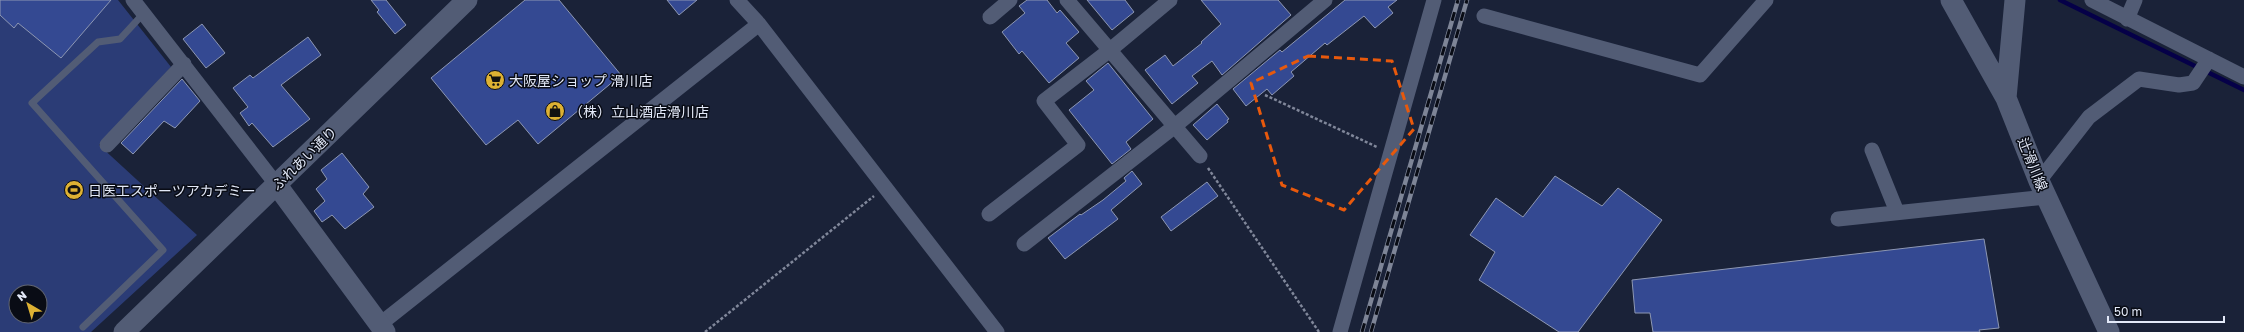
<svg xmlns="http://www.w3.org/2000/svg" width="2244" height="332" font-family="'Golos Text','Noto Sans JP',sans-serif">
<rect width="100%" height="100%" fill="#1a2238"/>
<path fill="#2b3c76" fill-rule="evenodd" d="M0,0H118L171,67L99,145L197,235L91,332H0ZM16,292H40V316H16Z"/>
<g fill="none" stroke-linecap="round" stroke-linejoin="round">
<path stroke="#050048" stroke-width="4.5" d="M2060,0L2244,90"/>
</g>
<path fill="#344992" stroke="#8d97b3" d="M0,0H111L61,58L18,23L14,28L0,15Z
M371,0H386L406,25L395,34L377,12L379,10Z
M525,0H559L621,75L538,144L518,120L486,145L431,78Z
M667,0H697L679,15Z
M1027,0H1047L1057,13L1060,10L1079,32L1066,43L1079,58L1049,83L1022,51L1019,54L1002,32L1025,13L1019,6Z
M1087,0H1125L1134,12L1112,30Z
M1201,0H1278L1291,15L1222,75L1212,61L1192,76L1198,83L1172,104L1145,70L1165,55L1173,66L1202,43L1201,42L1221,24Z
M1345,0H1397L1388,7L1393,13L1375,28L1364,16L1327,45L1325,43L1291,72L1294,76L1272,95L1267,89L1246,106L1233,89L1280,50L1282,52Z
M202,24L225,53L206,68L183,39Z
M308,37L321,55L281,85L310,119L273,147L252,123L249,126L240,113L248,107L233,88L250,75L253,78Z
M1108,63L1153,119L1126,142L1131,149L1112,164L1069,110L1094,90L1086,81Z
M182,79L200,101L175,128L164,121L133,154L121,143Z
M1217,104L1229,119L1227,120L1228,122L1207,140L1193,125Z
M342,153L369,187L363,194L374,207L345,229L332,215L322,222L314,211L325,201L316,189L327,179L321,170Z
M1132,171L1142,184L1111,210L1118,219L1065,259L1048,238L1080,214L1081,215L1103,200L1126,181L1124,178Z
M1555,176L1602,206L1618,188L1662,220L1578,332H1559L1479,280L1495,252L1470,235L1496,198L1523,217Z
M1207,182L1218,196L1171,231L1161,217Z
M1984,239L1999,328L1979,330L1980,332H1653L1650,313H1635L1632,280Z"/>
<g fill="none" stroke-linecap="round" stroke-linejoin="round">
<path stroke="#80879a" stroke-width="2.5" stroke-dasharray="3 2" stroke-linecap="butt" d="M1265,95L1377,147
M1208,168L1319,332
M705,332L874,196"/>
<path stroke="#525c75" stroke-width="7" d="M83,327L163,250L32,103L98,42L120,39L143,14"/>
<path stroke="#525c75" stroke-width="15" d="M133,0L276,184
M737,0L759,24L997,332
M1067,0L1200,156
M2092,0L2244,77
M1484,16L1700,75L1766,0
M990,17L1010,0
M2127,19L2135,0
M107,145L184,64
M1872,150L1897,212
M2039,181L2089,117L2139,79L2179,85L2193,83L2209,59
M989,214L1078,145L1044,101L1110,50L1170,0
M1838,219L2046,197
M1024,244L1175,126L1325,0
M379,325L759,24
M1340,332L1434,0"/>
<path stroke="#525c75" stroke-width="21" d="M1951,0L2006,98L2039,181L2109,332
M2006,98L2015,0
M276,184L385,332
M124,332L467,0"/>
<g stroke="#7e8597" stroke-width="4.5">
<path id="rail" d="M1362,332L1458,0
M1371,332L1467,0"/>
</g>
<use href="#rail" stroke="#090c15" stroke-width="3" stroke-dasharray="9" stroke-linecap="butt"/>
</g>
<path fill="none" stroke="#e8590c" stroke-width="3" stroke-dasharray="8 5" stroke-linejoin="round" d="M1308,56L1392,61L1414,129L1344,210L1282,185L1251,83Z"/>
<defs>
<g id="supermarket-disc" transform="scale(1)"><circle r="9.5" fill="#ddb133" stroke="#090c15"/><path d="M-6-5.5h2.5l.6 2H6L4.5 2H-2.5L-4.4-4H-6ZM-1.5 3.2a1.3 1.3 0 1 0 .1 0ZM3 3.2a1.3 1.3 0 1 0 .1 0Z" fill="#111"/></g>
<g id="shop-disc" transform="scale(1)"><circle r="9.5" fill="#ddb133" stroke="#090c15"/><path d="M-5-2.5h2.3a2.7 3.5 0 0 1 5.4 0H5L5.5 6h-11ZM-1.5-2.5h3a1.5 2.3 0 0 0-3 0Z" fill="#111"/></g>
<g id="stadium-disc" transform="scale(1)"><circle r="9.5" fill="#ddb133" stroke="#090c15"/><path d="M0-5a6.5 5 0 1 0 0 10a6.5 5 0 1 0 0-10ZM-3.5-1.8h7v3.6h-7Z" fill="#111"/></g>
</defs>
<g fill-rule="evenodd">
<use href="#supermarket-disc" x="495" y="80"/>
<use href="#shop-disc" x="555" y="111"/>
<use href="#stadium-disc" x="74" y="190"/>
</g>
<g text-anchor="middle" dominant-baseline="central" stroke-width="3" stroke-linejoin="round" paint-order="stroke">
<g font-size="14" fill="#e3e9f8" stroke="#090c15" text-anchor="start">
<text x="509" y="80">大阪屋ショップ 滑川店</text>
<text x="569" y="111">（株）立山酒店滑川店</text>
<text x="88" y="190">日医工スポーツアカデミー</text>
</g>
<g font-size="14" fill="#e3e9f8" stroke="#090c15">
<text transform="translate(304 158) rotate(-44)">ふれあい通り</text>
<text transform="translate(2033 164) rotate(68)">辻滑川線</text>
</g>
</g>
<g transform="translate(28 304) rotate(322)"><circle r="19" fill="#090c15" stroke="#606470"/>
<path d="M0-3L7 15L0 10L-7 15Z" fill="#ddb133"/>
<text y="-6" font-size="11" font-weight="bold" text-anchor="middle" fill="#e3e9f8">N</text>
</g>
<path d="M2108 316v6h116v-6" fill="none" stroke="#e3e9f8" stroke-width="2"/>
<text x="2114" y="316" font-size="12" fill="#e3e9f8" stroke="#090c15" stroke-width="3" paint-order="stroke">50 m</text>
</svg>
